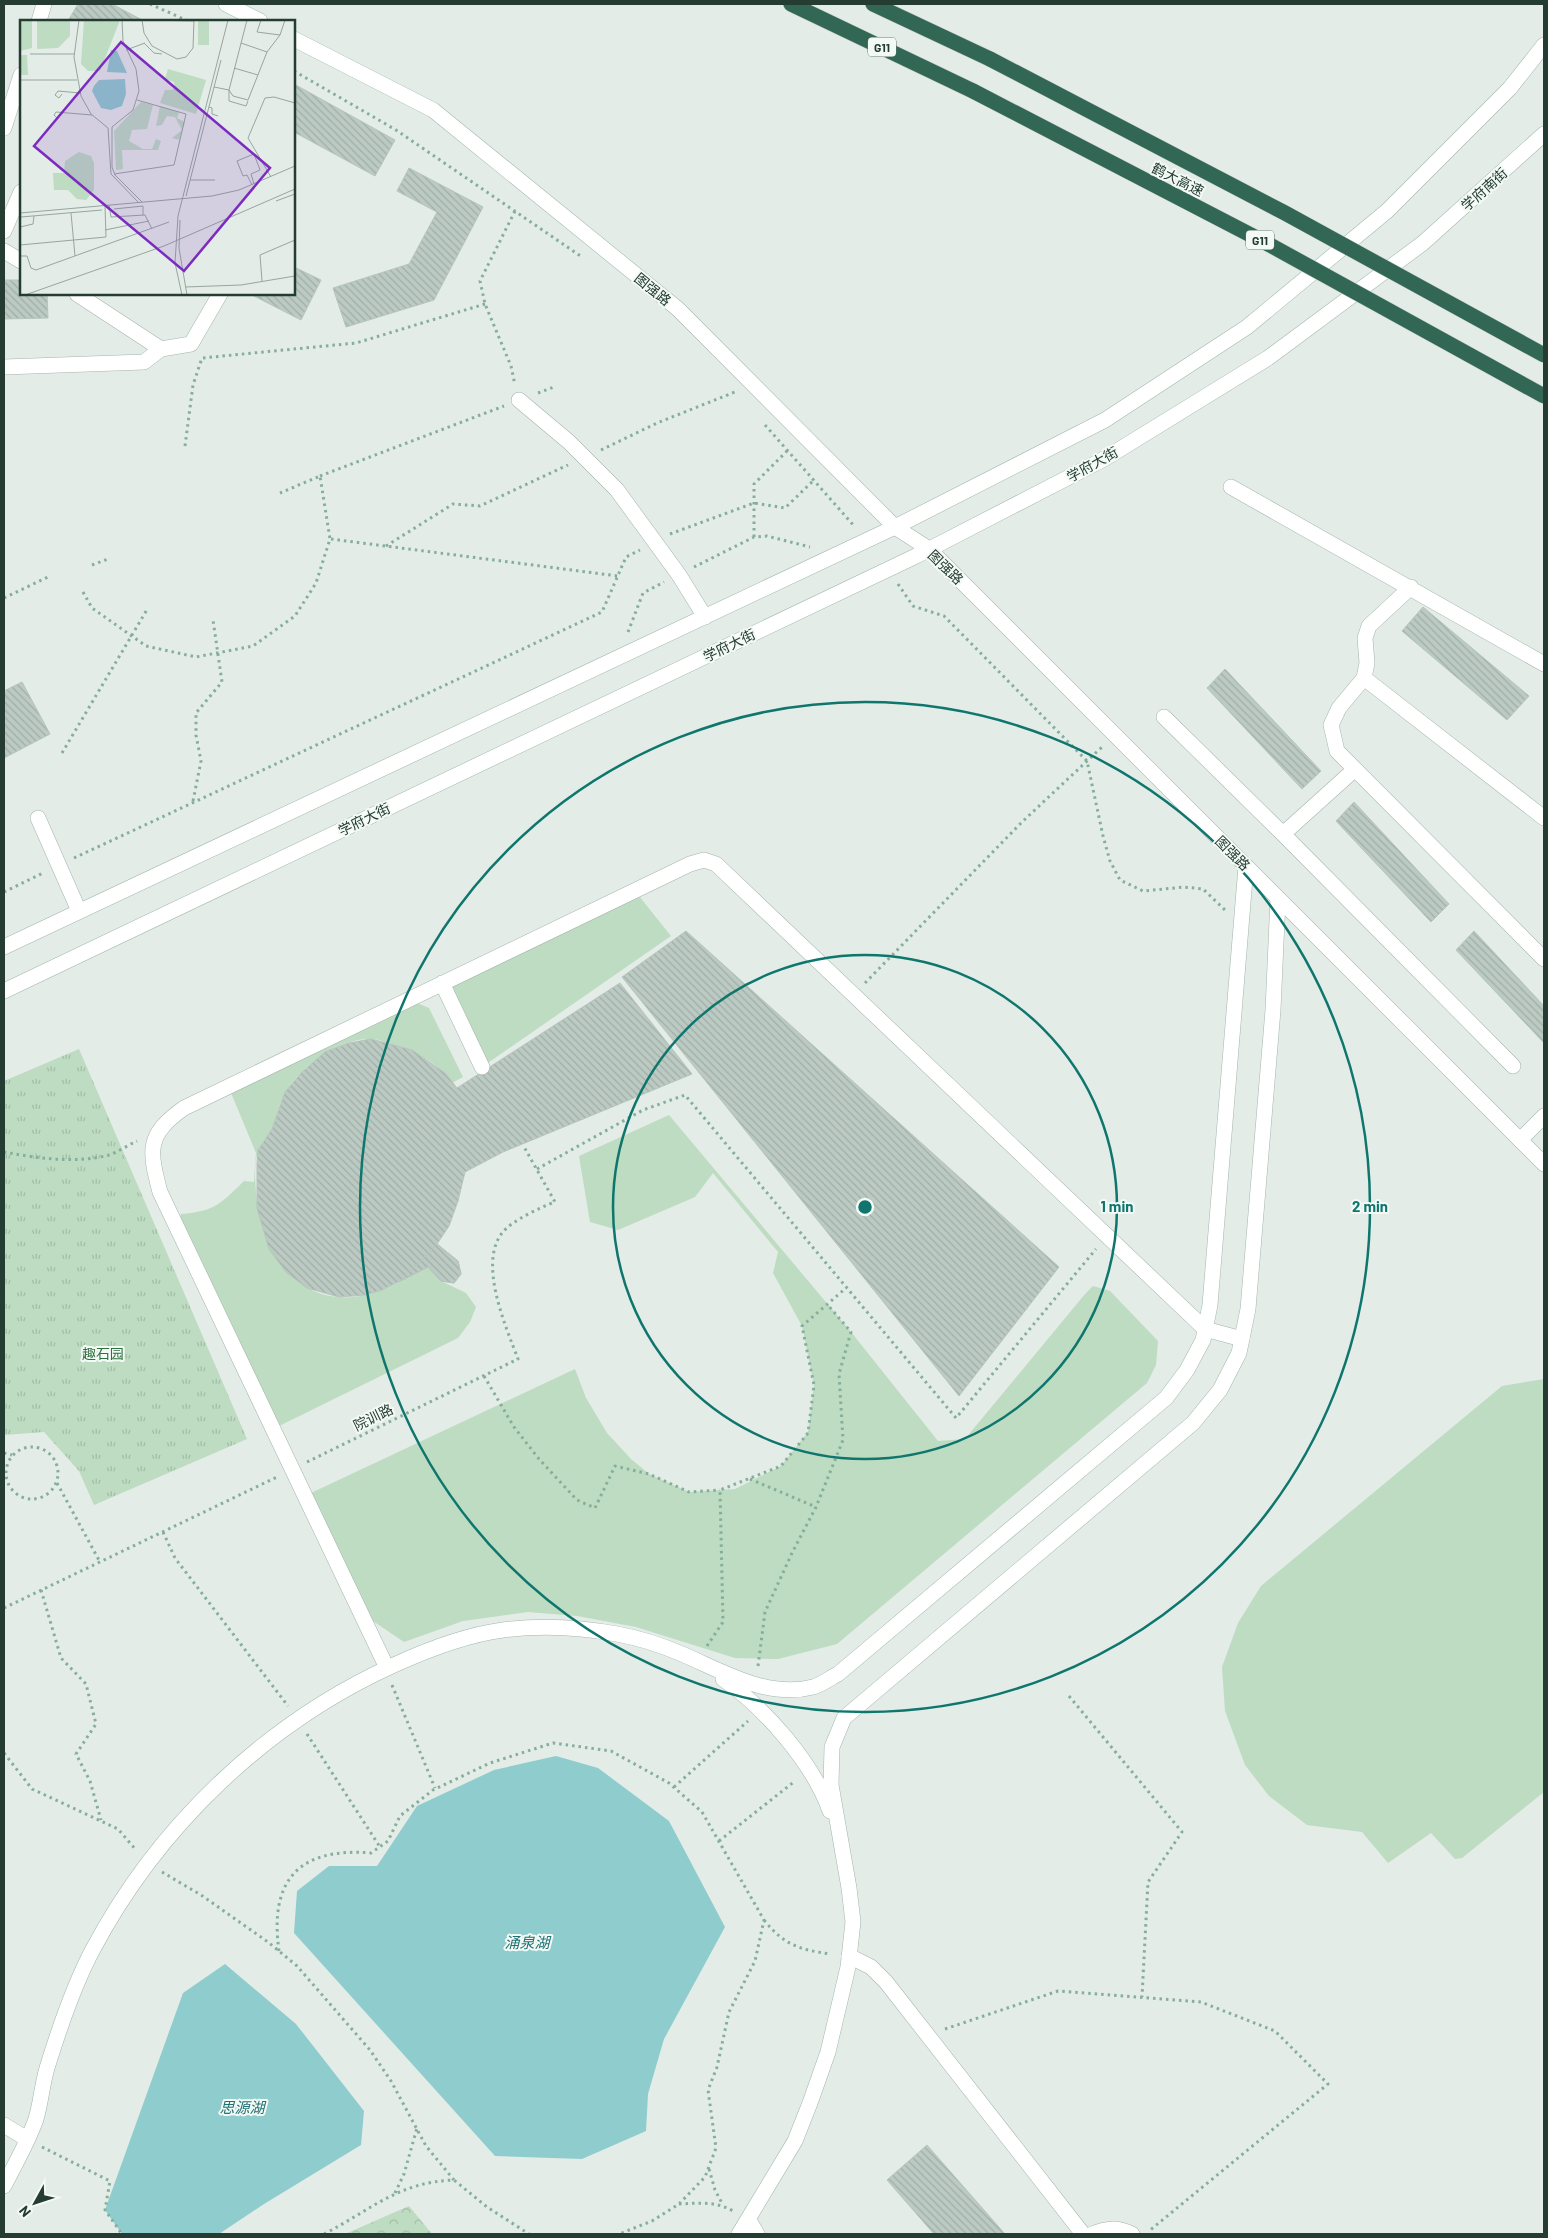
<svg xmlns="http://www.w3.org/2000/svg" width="1548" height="2238" font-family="Barlow,'Noto Sans SC',sans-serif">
<defs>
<pattern id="forest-crowns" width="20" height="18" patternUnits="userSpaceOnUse" patternTransform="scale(1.25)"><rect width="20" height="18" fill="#bddcc1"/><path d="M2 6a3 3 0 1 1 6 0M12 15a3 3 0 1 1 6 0" fill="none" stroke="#a2bea6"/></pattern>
<pattern id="park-tufts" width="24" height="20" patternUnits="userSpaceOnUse" patternTransform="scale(1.25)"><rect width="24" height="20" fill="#bddcc1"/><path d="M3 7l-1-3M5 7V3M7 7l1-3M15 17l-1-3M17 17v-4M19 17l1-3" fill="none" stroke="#a2bea6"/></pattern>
<pattern id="building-back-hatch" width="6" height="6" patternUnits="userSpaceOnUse" patternTransform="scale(1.25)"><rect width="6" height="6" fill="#bbcac2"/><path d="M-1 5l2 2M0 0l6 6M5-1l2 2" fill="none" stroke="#a1aea7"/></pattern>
</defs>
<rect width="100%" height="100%" fill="#e3ece7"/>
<path fill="#bddcc1" d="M639,896L671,936L482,1067L451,994L454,984Z
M417,1003L429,1008L463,1077L452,1083C437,1062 414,1050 390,1044C384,1042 378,1039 372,1039C341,1037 299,1067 285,1093C279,1103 277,1117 272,1128C268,1136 261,1143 258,1151C254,1163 255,1179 256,1192C260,1252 299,1310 366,1295C388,1290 408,1277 428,1267L441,1281L466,1293L476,1307L470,1322L458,1338L275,1428L178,1224L181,1214C216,1211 220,1204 244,1181L254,1182L256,1153L229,1088Z
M669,1115L851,1332L938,1441L965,1439L1085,1294L1093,1286L1110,1291L1158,1341L1156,1365L1147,1383L837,1644L778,1659L735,1658L636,1627L577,1616L528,1612L463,1621L404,1642L373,1621L311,1493L575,1369L586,1398L607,1433L631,1459L649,1474L689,1492L735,1489L781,1466L808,1432L814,1385L802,1326L773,1273L778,1252L713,1173L695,1197L618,1230L590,1222L579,1156Z
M1544,1379V1792L1462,1858L1455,1859L1431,1833L1388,1863L1362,1832L1307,1825L1269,1796L1245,1765L1225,1711L1222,1667L1238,1623L1261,1586L1502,1386Z"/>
<path fill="url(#forest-crowns)" d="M409,2206L432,2234H345Z"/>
<path fill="url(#park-tufts)" d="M79,1049L247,1439L94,1505L79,1471L44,1432L4,1435V1081Z"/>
<path fill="#8fcccd" d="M556,1756L598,1768L669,1821L725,1927L664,2039L648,2094L646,2131L582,2159L495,2156L294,1933L297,1891L329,1866H377L417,1806L494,1770Z
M225,1964L296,2024L364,2111L361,2145L264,2204L219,2234H122L105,2210L183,1993Z"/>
<path fill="url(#building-back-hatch)" stroke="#b6c5bd" d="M78,4H112L144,21H68Z
M294,84L395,140L375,176L294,132Z
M409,168L483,207L434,300L346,327L333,288L409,264L437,212L397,191Z
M294,267L321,280L301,320L250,294H294Z
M4,280H21V294H47L48,318L4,319Z
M1423,607L1529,696L1507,720L1402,631Z
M1225,669L1321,771L1302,789L1207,688Z
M22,682L50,734L4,758V691Z
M1354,802L1449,904L1431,922L1336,821Z
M686,931L1059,1267L959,1396L622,977Z
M1474,931L1544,1006V1043L1456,950Z
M620,983L692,1074L503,1152L465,1172L458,1201L449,1226L437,1244L458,1261L461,1274L454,1283L441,1281L428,1267L382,1290L365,1295L339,1297L307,1288L286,1272L269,1249L257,1208V1164L258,1150L272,1129L285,1092L301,1073L325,1052L349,1043L371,1039L412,1050L445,1073L457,1088Z
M437,1244L458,1261L461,1274L454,1283L441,1281L428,1267L399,1282Z
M927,2145L1005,2234H934L887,2180Z"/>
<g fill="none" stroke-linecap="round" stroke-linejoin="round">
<g stroke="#a6b4ad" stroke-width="16">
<path id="street" d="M39,21L44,4
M4,128L21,75
M4,231L21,192
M4,251L21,261
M77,294L161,349L191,344L220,294
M4,367L144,362L161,349
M519,400L569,442L617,490L679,575L705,617
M1231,487L1544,664
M1411,587L1369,626L1365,638L1367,663L1364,678L1339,708L1331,725L1337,751L1544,959
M1364,678L1544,818
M1164,717L1283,834
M1354,770L1283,834L1513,1066
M38,818L79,911
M442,983L482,1067
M1520,1140L1544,1116
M387,1668L160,1192C149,1150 146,1135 184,1108L690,864L704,860L716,864L1205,1329L1242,1339
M849,1956L871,1967L886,1982L1083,2234
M4,2125L27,2139
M749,2220L757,2234
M1092,2234C1106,2228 1117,2227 1132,2234"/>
</g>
<g stroke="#a2b7ad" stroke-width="16">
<path id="secondary" d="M226,4L260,21
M294,39L433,110L678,309L895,527L929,549L1544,1164
M4,947L895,527L1105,420L1247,327L1387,211L1510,88L1544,45
M4,991L916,556L1104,459L1268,358L1423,243L1544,134
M723,1679C765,1708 813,1763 830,1811
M4,2186C15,2164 28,2142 36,2119C41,2102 42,2085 47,2068C59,2029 73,1987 92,1951C158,1826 266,1723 394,1665C429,1649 465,1635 503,1630C541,1625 579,1627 617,1634C639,1638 661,1645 682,1654C722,1671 767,1699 813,1687C821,1685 830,1678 838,1674L1166,1398L1187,1370L1203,1340L1210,1305L1246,866
M739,2234L795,2141L810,2103L828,2052L848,1967L853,1922L849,1888L831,1785L832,1747L844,1718L1193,1423L1220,1390L1239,1353L1248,1309L1273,1010L1278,898"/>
</g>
<g stroke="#c2c8c6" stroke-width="16">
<path id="highway" d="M791,4L973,91
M873,4L990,59"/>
</g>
<path stroke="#85ae9b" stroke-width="3" stroke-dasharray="2.5 4" stroke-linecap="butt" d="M150,4L188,21
M294,71L396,130L582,257
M515,211L480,281L485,304L511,366L515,385
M538,393L554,387
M765,425L855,527
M185,446L193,385L202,358L356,343L485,304
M601,450L657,423L735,392
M320,476L504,406
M670,534L754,503L785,508L814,480
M754,537V484L788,450
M331,539L618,576
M386,546L453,504L480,506L568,465
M92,565L108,559
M694,567L754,537L767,536L810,547
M898,584L913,606L944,616L1087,761L1103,836L1110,861L1120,880L1143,891L1184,887L1203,889L1225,910
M83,592L92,608L146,646L196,657L253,646L295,616L316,583L330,539L320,476L280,493
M4,598L50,576
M628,632L643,593L664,582
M62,753L148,608
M193,801L201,761L196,735V713L222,682L213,620
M74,858L602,612L626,557L640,550
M4,892L43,873
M865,983L1022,822L1103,746
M4,1152C36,1158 76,1164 109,1155C118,1152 128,1145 137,1141
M537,1169L643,1110L685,1095L956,1418L1096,1249
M484,1376L514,1427L539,1459L577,1500L595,1508L615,1466L649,1474L689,1492L720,1490
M6 1473a26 26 0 1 1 52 0a26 26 0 1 1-52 0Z
M4,1453L12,1455
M307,1462L518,1359C506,1327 478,1264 502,1233C511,1221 541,1207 555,1202L523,1145
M750,1479L816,1507
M57,1483L100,1562
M163,1532L175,1558L288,1706
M41,1590L61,1658L86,1684L96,1724L76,1754L90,1781L101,1820
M4,1608L277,1477
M707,1646L723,1622L720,1490L781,1466L808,1433L814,1385L802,1326L846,1288
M758,1666L765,1612L792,1553L816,1507L843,1440L839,1374L851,1332L827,1304
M392,1685L435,1788
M1069,1696L1182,1832L1148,1882L1142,1997
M307,1734L380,1847
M4,1753L32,1789L118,1829L136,1850
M674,1787L748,1721
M719,1841L795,1781
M162,1872L201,1895L268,1942L297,1966L370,2050L391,2081L426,2146L454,2180
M764,1920C784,1945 800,1950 831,1954
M279,1951C269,1880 299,1847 371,1853L388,1841L400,1816L433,1790L490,1763L553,1743L611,1751L669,1783L702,1812L764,1920L755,1961L729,2012L717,2067L708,2090L716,2148L705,2177L679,2204L652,2221L619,2234
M945,2029L1058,1991L1201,2002L1275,2031L1328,2084L1149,2231
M42,2147L110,2181L105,2210L122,2234
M709,2169L715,2190L723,2205
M395,2193L404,2174L417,2128
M679,2204C698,2203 716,2201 733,2211
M324,2234C371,2210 398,2182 454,2180L487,2207L529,2234"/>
<use href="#street" stroke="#fff" stroke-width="15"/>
<use href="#secondary" stroke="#fff" stroke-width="15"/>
<use href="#highway" stroke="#316754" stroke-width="15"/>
<g stroke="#c2c8c6" stroke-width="16" stroke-linecap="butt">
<path id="highway-bridge" d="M990,59L1285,213L1544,355
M973,91L1270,245L1544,396"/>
</g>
<use href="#highway-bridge" stroke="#316754" stroke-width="15"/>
</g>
<g fill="none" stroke="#0f766e" stroke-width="2.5">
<circle cx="865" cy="1207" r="252"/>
<circle cx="865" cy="1207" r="505"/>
</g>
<g text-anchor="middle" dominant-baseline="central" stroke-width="4" stroke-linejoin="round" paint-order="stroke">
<g fill="#f3f9f5" stroke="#62756c" stroke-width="1">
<rect x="868" y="37.5" width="28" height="19" rx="4"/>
<rect x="1246" y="230.5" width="28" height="19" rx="4"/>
</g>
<g font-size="12" font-weight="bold" fill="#243c32">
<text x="882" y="47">G11</text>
<text x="1260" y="240">G11</text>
</g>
<g font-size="14" fill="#243c32" stroke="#f3f9f5">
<text transform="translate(1178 179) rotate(27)">鹤大高速</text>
<text transform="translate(1484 189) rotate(-42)">学府南街</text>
<text transform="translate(653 289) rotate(39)">图强路</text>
<text transform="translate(1092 464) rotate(-29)">学府大街</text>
<text transform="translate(946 567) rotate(44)">图强路</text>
<text transform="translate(729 645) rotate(-26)">学府大街</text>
<text transform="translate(364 819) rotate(-26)">学府大街</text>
<text transform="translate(1233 853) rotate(45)">图强路</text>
<text transform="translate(373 1417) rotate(-26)">院训路</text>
</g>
<g font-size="14" fill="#307140" stroke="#f3f9f5">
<text x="103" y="1353">趣石园</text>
</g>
<g font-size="15" font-style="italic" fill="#217275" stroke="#f3f9f5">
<text x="527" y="1942">涌泉湖</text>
<text x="242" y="2107">思源湖</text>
</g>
</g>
<g transform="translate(20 20)">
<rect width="275" height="275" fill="#e3ece7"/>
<path d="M0,0H12V28L0,31ZM17,0H50V16L38,28L17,29ZM178,0H189V25H178ZM0,35H7L8,55H0ZM121,82L133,85L127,109L112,110L109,121L123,129H132L136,119L141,121L138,130H102L103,149L96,150L94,111ZM140,86L159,92L157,98L165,102L159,120L152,118L162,110L155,97L147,96L142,105L136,106ZM59,132L71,136L74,143V170L66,180L57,179L48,170H34L33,153H44L45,141Z" fill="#bddcc1"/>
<path d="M64,0H100L80,51H68L61,44Z" fill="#bddcc1"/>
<path d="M148,49L186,60L176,94L140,83L145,70H152L155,67L154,62L145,59Z" fill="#bddcc1"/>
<path d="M91,30L97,31L107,53L87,52ZM105,59L106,74L102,86L91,90L81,88L72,71L74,66L79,60Z" fill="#8fcccd"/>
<path fill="none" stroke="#97a69f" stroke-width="1" d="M59,0L54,37L61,76L71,94L88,108L91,154L119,183M102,0L103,21L116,49L119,71L113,90L92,107V147L95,155L122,182M122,0L124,13L132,26L157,39L166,37L173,28L174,0M129,0L174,1M227,0L209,70L213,76L228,80L247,32L260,15L265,0M241,0L237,12L260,15M124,23L134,33L142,34M221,23L247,32M106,30L125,23M10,34H54M214,48L238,55M0,60H57M194,67L209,70V81L226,86L228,81M42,74L39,78L35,75L38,71L60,73M189,87L192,88V94L198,96M40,95L37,98L34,95L36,92L72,95M94,154L154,145L166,94L117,80M251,157L228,118L245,78L254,77L275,83M170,160H195M232,165L227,155L223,156L217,141L234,134L240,150L231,154L234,164M166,176L201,40M256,181L275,174M89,185L91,197L125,195L132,209M94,189L123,186V195M0,193L192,176L219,170L275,146M51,193L55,236M1,197L82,190M160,200L159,228L167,275M0,207L13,204L14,196M85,210L129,201M0,225L86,217L85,186M0,236H7L11,248L16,250L149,202M242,261L240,235L275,220M165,267L221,265L275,256M5,275L144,226L275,169M162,275L155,243L158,196L208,0"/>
<path fill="#7b2cbf" fill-opacity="0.15" stroke="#7b2cbf" stroke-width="2.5" d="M101,22L250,148L164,251L14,126Z"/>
<rect width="275" height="275" fill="none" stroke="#243c32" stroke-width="2.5"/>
</g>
<circle cx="865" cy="1207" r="8" fill="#0f766e" stroke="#f3f9f5" stroke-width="2.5"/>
<g font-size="15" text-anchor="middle" font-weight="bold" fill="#0f766e" stroke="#f3f9f5" stroke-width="4" stroke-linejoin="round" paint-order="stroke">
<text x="1117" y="1212">1 min</text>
<text x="1370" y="1212">2 min</text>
</g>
<rect width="1548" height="2238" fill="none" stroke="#243c32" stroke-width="10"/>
<g transform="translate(35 2203) rotate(230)" stroke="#f3f9f5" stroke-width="4" paint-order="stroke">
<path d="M0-4L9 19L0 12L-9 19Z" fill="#243c32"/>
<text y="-8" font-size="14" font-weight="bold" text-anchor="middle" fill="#243c32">N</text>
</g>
</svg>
